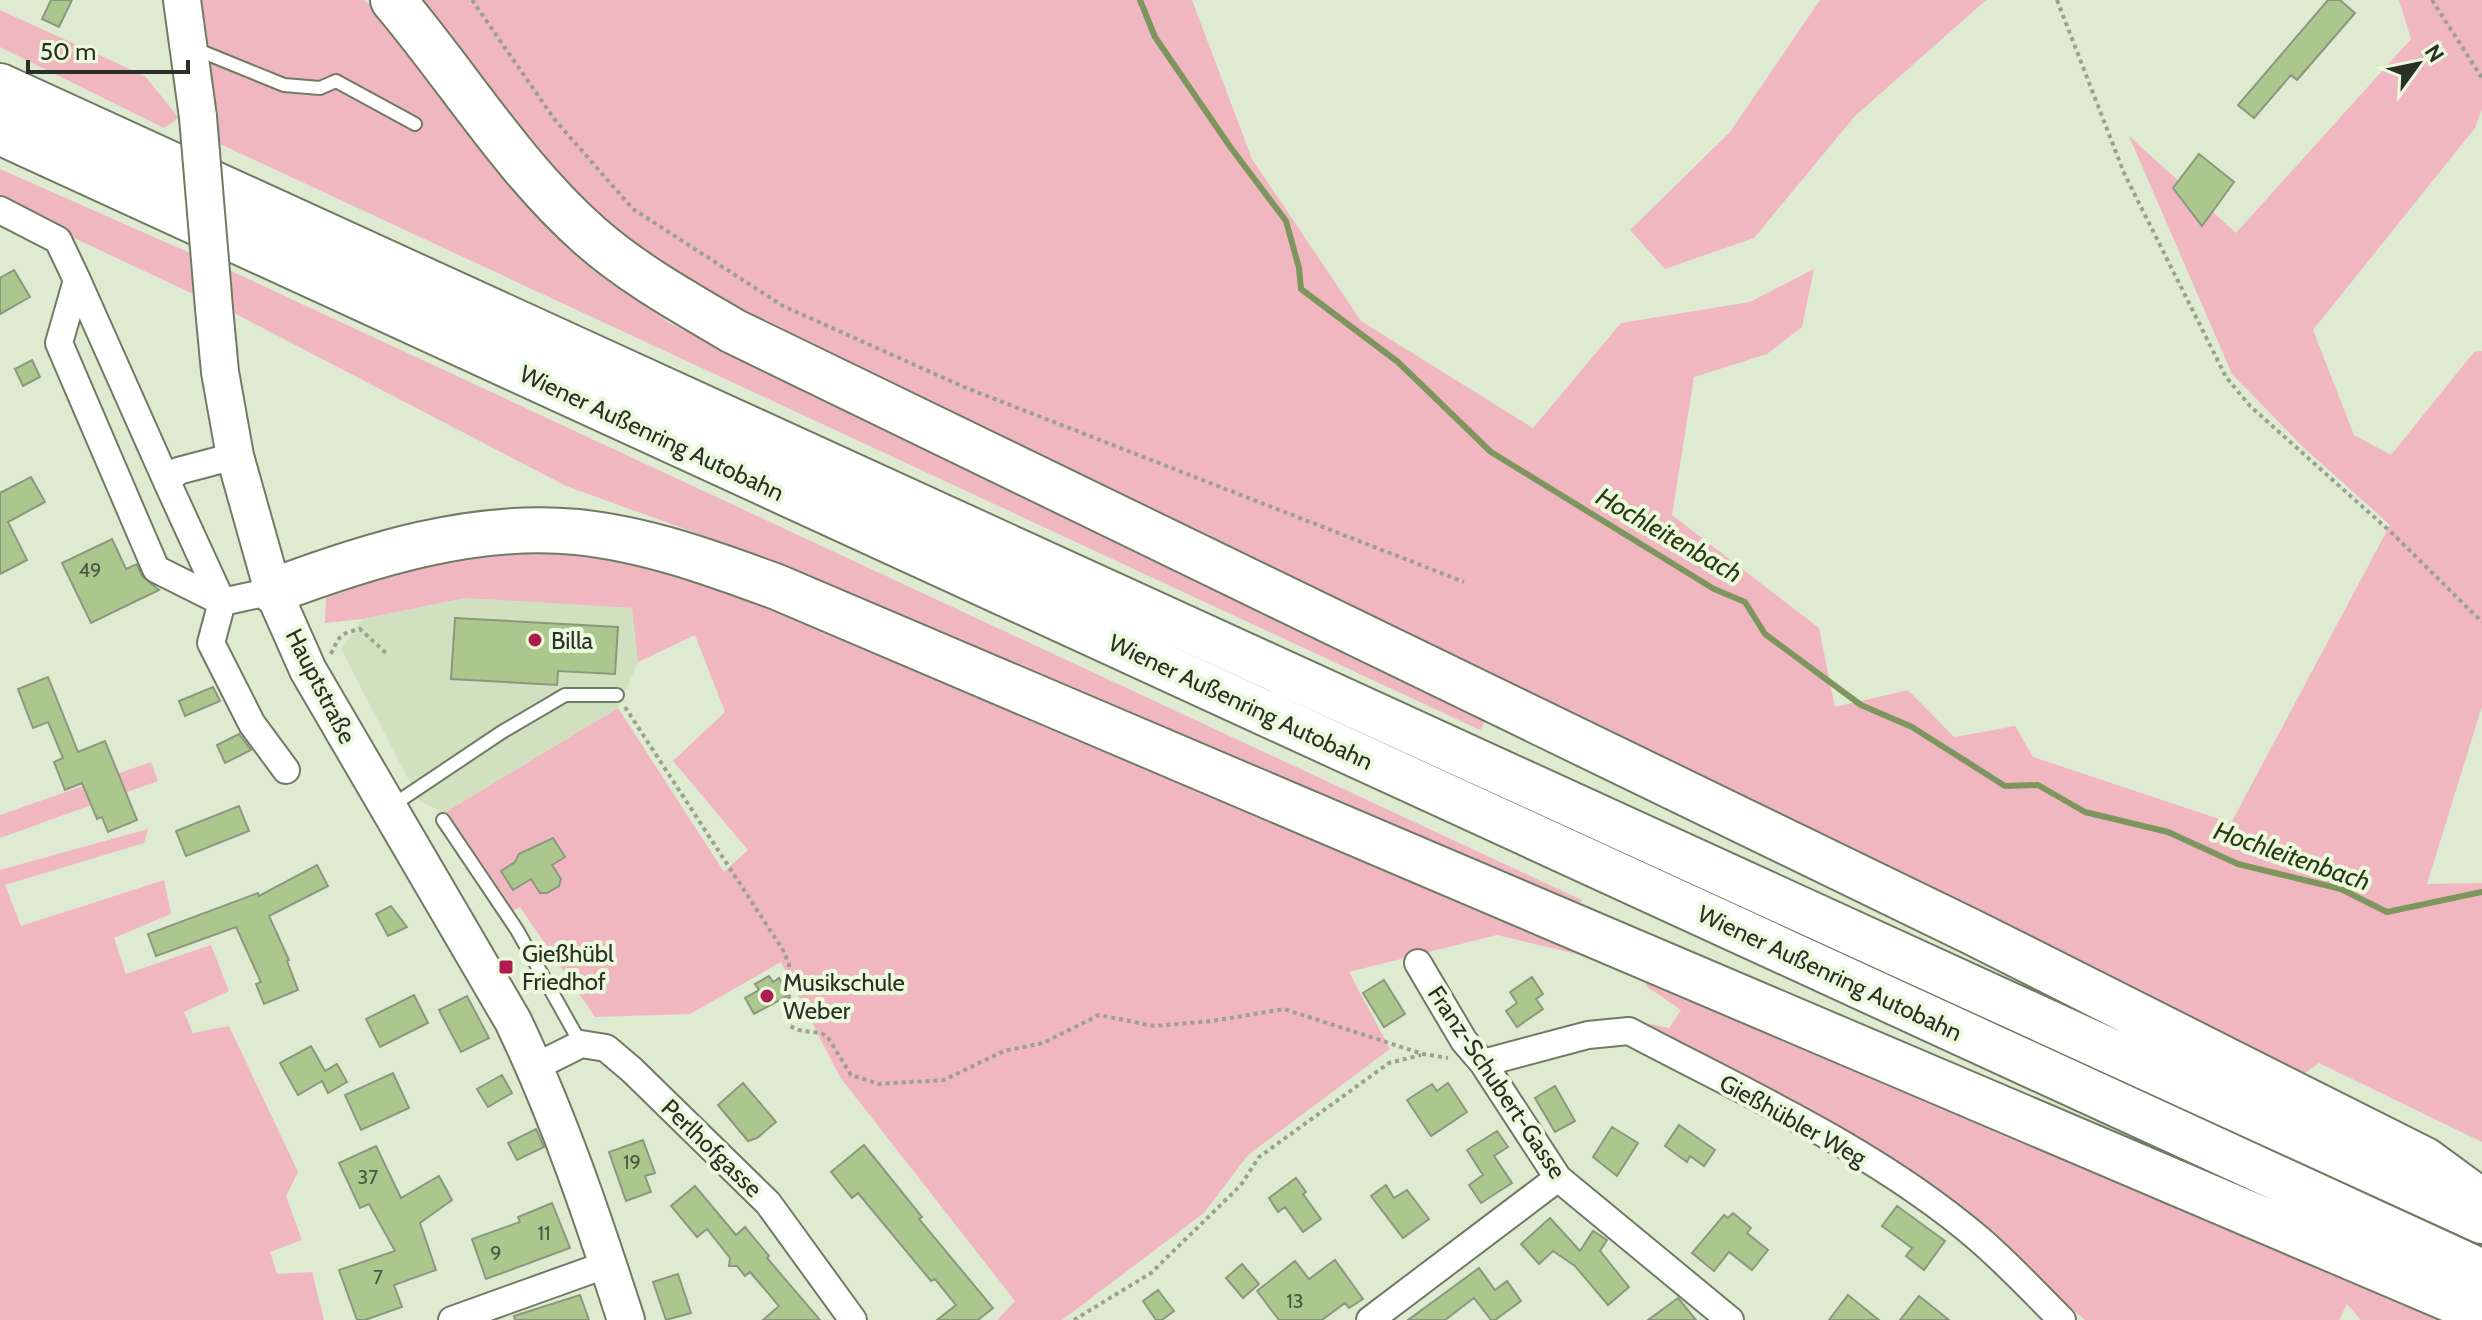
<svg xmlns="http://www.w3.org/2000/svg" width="2482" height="1320" font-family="Cabin,sans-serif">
<rect width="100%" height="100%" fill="#deebd0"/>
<path fill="#d1e1bf" d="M465,598L633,608L638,662L618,708L444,813L419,800L341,649L362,619Z"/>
<path fill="#f1b7c0" d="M197,0H364L384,17L576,255L671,324L1490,712L1480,730L218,143Z
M415,0H1192L1252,159L1361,321L1533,428L1621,323L1750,302L1814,269L1802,327L1767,354L1694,377L1672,515L1819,628L1835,707L1908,690L1954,737L2015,726L2033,757L2231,823L2390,525L2301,445L2232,374L2129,136L2236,233L2411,39L2399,0H2482V109L2475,128L2313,330L2354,435L2391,455L2474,352L2482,351V706L2427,884L2482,883V1142L2319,1063L2300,1077L753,318L632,248L546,159Z
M1820,0H1986L1855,116L1754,238L1665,269L1630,230L1730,132Z
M0,10L145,76L179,118L164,128L0,47Z
M0,169L190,253L193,294L0,203Z
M229,270L1582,900L1573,913L779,563L566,486L232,312Z
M522,551L631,561L792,608L1593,958L1497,935L1349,972L1390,1049L1248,1155L1204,1213L1062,1320H997L1015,1301L840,1077L781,962L690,1014L595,1017L520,907L510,912L444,813L618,708L724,872L748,850L673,761L725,712L695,635L638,662L632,608L465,598L362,619L325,623L326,598L424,563Z
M151,762L158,781L0,838V815Z
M148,829L144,843L5,885L21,926L164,880L171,914L114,938L126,974L211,945L229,991L184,1012L193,1033L229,1026L298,1172L286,1196L302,1240L270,1252L277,1274L312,1272L324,1320H0V870Z
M1645,973L2466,1320H2361L2347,1304L2339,1320H2085L1920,1178L1622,1018L1669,1028L1681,1010L1646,986Z"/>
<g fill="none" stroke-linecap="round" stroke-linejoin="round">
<path stroke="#7c965e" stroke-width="6" d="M1140,0L1155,37L1231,148L1286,221L1299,268L1301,289L1398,362L1491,452L1714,589L1745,602L1765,634L1861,705L1912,727L2005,786L2038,785L2085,812L2168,832L2238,864L2341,889L2387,912L2482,892"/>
</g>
<path fill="#acc78d" stroke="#8b987f" stroke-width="2" d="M51,0H72L59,27L42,19Z
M2328,0H2340L2355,13L2297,80L2291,75L2254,118L2238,105Z
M2199,154L2234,182L2202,226L2173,188Z
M14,270L30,297L0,314V278Z
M32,360L40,377L23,386L15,369Z
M31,477L45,502L8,522L27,560L0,574V493Z
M112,539L126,569L137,564L142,576L159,590L91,623L62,563Z
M455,618L618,627L615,674L558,671L557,685L451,679Z
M48,677L78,752L105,741L137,820L108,832L102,817L97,819L82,783L65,790L54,762L63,758L48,722L33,728L18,689Z
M213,687L220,701L185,716L179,701Z
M239,734L251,750L225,763L217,745Z
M239,806L249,831L186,856L176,831Z
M553,838L565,857L552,865L561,879L559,886L547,893H540L531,879L513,890L501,871L515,862L519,854Z
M317,865L328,886L269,916L289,960L287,961L298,990L264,1004L256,984L261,982L236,927L156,956L148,934L258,893L259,896Z
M391,906L407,927L388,936L376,914Z
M769,976L773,982L779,978L789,995L754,1014L745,998L759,990L755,984Z
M1532,977L1543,994L1536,999L1543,1009L1517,1027L1506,1011L1517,1003L1510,992Z
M1384,980L1405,1014L1384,1027L1363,993Z
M414,995L428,1023L380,1047L366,1019Z
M467,996L489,1038L461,1052L439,1010Z
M311,1046L325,1071L337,1064L347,1082L328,1093L322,1081L298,1095L280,1063Z
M393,1073L409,1108L361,1130L345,1095Z
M502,1075L512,1093L488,1107L477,1089Z
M743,1083L776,1122L757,1138L748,1141L718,1105Z
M1448,1083L1467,1112L1431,1136L1407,1100L1432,1084L1437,1091Z
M1555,1086L1575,1121L1555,1132L1535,1098Z
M1679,1125L1715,1150L1704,1166L1690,1156L1687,1162L1665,1146Z
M1612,1127L1638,1143L1617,1176L1593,1157Z
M536,1129L544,1147L517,1160L508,1143Z
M1497,1131L1508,1147L1494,1156L1512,1183L1481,1203L1469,1185L1483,1175L1467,1150Z
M643,1140L655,1173L645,1176L651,1192L626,1201L609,1152Z
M864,1145L922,1217L919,1219L993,1308L978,1320H937L956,1305L935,1279L931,1281L858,1193L852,1198L831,1172Z
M376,1146L401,1198L439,1176L452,1200L420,1223L436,1270L394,1285L402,1307L365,1320H357L339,1270L395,1251L369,1204L360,1208L339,1163Z
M1296,1178L1306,1192L1303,1194L1321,1219L1303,1232L1285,1207L1278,1212L1269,1198Z
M1386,1185L1394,1198L1407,1190L1429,1219L1403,1238L1371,1196Z
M695,1186L736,1235L745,1227L769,1256L767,1258L820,1320H763L779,1306L750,1272L745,1276L737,1266H729L730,1258L707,1229L697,1237L671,1206Z
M552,1203L570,1248L486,1279L472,1239L520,1222L518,1217Z
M1897,1206L1945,1241L1924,1270L1906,1256L1912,1248L1882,1226Z
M1733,1213L1751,1228L1747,1233L1768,1250L1752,1270L1729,1252L1714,1271L1692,1253L1724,1215L1728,1218Z
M1550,1218L1580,1251L1593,1231L1607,1240L1600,1251L1629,1287L1608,1305L1575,1266L1553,1251L1539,1264L1521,1244Z
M1335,1260L1363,1299L1349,1308L1345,1303L1322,1320H1279L1257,1291L1295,1261L1309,1279Z
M1242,1264L1259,1284L1243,1298L1226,1278Z
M1479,1268L1495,1290L1507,1281L1521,1301L1495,1320H1491L1474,1298L1445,1320H1408Z
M678,1274L691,1313L666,1320L653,1282Z
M1158,1290L1174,1311L1162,1320H1156L1143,1301Z
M580,1295L589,1320H515L514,1316Z
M1848,1295L1879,1320H1829Z
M1919,1296L1949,1320H1900Z
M1678,1298L1696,1320H1648Z"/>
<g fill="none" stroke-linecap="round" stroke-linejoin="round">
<g stroke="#6f7b63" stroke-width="16">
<path id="lane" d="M193,48L284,85L320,88L336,81L415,124
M390,807L502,732L565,695H617
M443,820L517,930L581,1044"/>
</g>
<g stroke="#6f7b63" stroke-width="30">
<path id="street" d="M0,210L58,240L77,280
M235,456L178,471L167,482L222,602L273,591
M167,482L77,280L59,343L156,569L222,602L211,643L252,724L286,770
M1418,963L1464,1041L1483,1063L1558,1178L1730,1320
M1483,1063L1588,1035L1629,1031C1748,1094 1876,1151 1979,1239C2008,1264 2035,1293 2062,1320
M535,1067L581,1044L606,1048L632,1070L768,1203L853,1320
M452,1320L608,1264
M1370,1320L1558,1178"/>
</g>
<g stroke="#6f7b63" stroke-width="40">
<path id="secondary" d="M182,0L198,117
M214,308L220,372L235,456L273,591L308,670L513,1021C559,1117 593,1218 626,1320"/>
</g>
<g stroke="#6f7b63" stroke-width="48">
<path id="highway" d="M393,0C459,78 513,168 590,236C633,274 684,302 733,331L1972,932L2425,1160L2477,1198
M0,86L2482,1221
M0,132L2482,1272
M273,591C369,555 474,522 577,532C646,539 712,563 777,587L2482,1313"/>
</g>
<path stroke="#99a28e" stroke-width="4" stroke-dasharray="4 4" stroke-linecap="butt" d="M472,0L555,120L633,209L783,306L964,387L1464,582
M2057,0L2124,173L2226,377L2250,406L2393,534L2482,622
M2432,0L2482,78
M331,654C340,635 339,634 360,629L386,653
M625,707L783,950L789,964V1025C802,1035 815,1029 827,1036L851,1075L879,1084L944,1080L1004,1051L1043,1043L1099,1015L1154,1026L1212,1021L1284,1009L1423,1054L1448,1058
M1074,1320L1151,1273L1241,1185L1259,1157L1389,1063L1421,1055"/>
<use href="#lane" stroke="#fff" stroke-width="12"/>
<use href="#street" stroke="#fff" stroke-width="26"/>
<use href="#secondary" stroke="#fff" stroke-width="36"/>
<use href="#highway" stroke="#fff" stroke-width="44"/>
<g stroke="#6f7b63" stroke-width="40" stroke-linecap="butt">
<path id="secondary-bridge" d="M198,117L214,308"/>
</g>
<use href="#secondary-bridge" stroke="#fff" stroke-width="36"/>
</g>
<g fill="#ae1c4e" stroke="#ebf9dd" stroke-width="3">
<circle cx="535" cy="640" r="8"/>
<rect x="498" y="959" width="16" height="16" rx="4"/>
<circle cx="767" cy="996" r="8"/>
</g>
<g text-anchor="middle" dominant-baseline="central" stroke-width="8" stroke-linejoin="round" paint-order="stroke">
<g font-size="20" fill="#4b5640">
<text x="90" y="570">49</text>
<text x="632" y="1162">19</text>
<text x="368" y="1177">37</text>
<text x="544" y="1233">11</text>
<text x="496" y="1253">9</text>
<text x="378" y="1277">7</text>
<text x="1295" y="1301">13</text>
</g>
<g font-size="24" fill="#2b3026" stroke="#ebf9dd">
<text transform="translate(652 433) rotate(25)">Wiener Außenring Autobahn</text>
<text transform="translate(321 686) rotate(63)">Hauptstraße</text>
<text transform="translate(1241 702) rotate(25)">Wiener Außenring Autobahn</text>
<text transform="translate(1830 973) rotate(25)">Wiener Außenring Autobahn</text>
<text transform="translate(1497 1082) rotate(56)">Franz-Schubert-Gasse</text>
<text transform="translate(1793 1120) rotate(29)">Gießhübler Weg</text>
<text transform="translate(712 1148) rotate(44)">Perlhofgasse</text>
</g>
<g font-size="24" fill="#2b3026" stroke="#ebf9dd" text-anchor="start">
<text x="551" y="640">Billa</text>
<text x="522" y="953">Gießhübl<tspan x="522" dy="28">Friedhof</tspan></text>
<text x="783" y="982">Musikschule<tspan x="783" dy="28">Weber</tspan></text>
</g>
<g font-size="26" font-style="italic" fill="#2b3c12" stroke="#ebf9dd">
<text transform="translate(1669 535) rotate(30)">Hochleitenbach</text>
<text transform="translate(2292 856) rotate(19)">Hochleitenbach</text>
</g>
</g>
<g transform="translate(2418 64) rotate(57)" stroke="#ebf9dd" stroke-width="6" paint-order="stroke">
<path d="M0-6L14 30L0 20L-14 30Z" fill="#2b3026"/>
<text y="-12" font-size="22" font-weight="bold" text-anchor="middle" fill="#2b3026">N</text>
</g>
<path d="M28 60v12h160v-12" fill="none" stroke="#2b3026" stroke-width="4"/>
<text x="40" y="60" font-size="24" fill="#2b3026" stroke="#ebf9dd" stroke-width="6" paint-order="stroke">50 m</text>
</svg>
